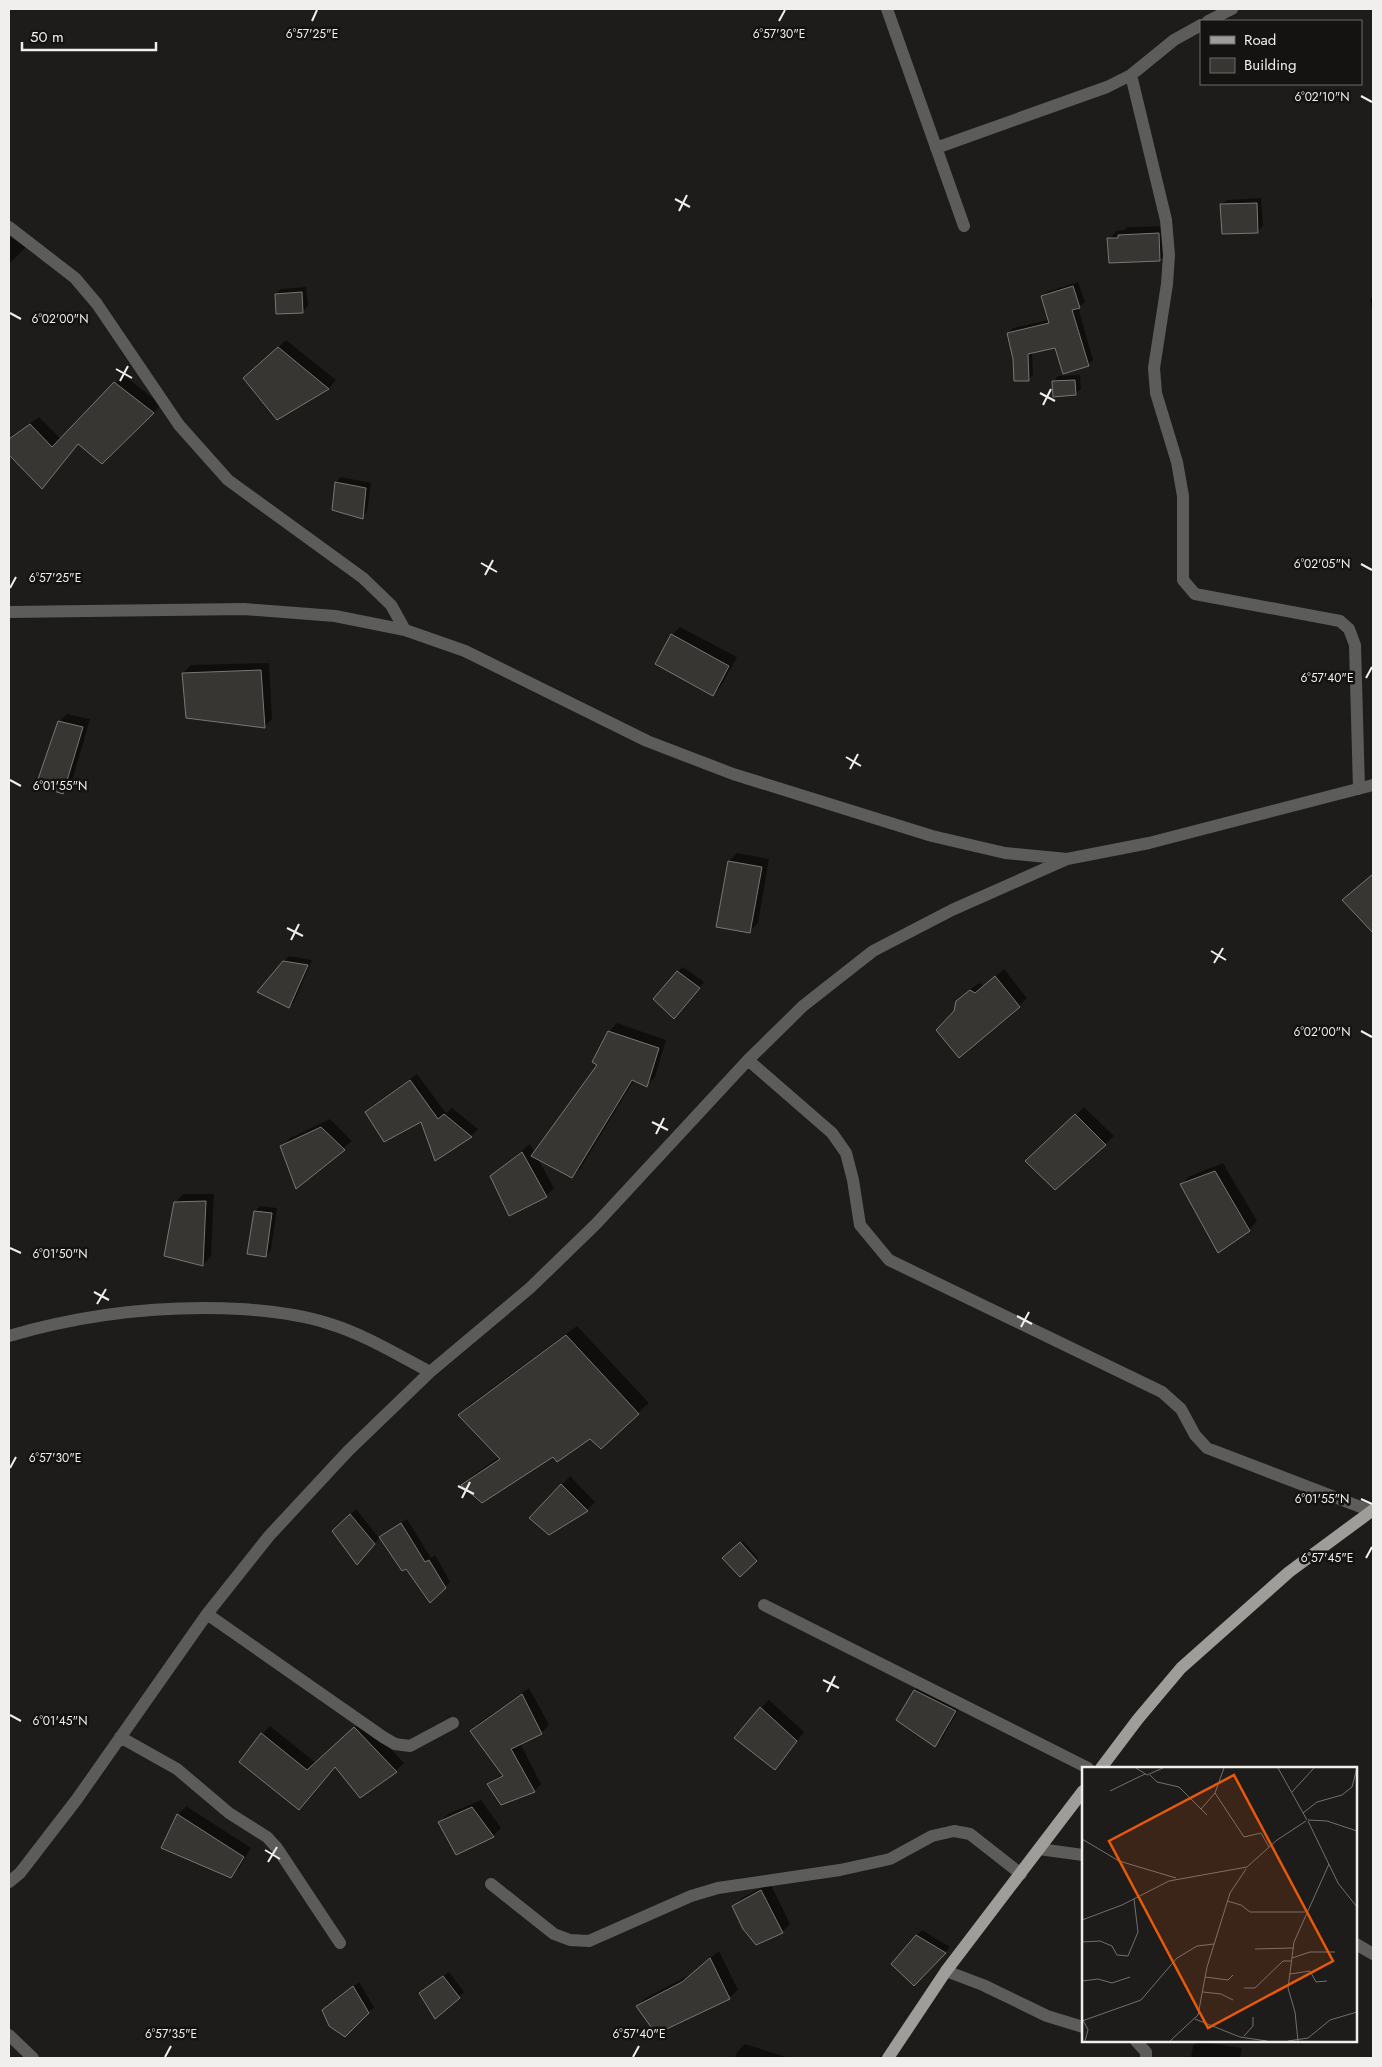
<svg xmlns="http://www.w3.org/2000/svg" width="1382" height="2067" font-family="Jost,sans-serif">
<rect width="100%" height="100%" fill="#1d1c1a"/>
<path fill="#0007" d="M1261,198L1263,226L1258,231L1221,205L1227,200Z
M1167,226L1168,252L1160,260L1109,239L1117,231L1124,230L1127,227Z
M9,236L26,247L9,264Z
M1078,282L1085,302L1078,307L1093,360L1088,365L1056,346L1032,352L1033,375L1028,380L1015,359L1008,333L1013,328L1050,320L1042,297L1047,292Z
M306,287L308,306L303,311L276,294L281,289Z
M1373,296V313L1370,299Z
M286,340L336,380L329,388L277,419L253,370Z
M124,375L161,405L102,462L79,443L42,488L9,453V438L39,417L61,439Z
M1080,375L1081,389L1075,394L1053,382L1058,376Z
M341,477L371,483L367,512L362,517L336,482Z
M680,627L737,657L721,686L713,694L672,635Z
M269,663L272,719L264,727L183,673L191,665Z
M67,714L90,719L71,785L63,793L59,722Z
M737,853L769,859L758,923L750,931L729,861Z
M1373,874V931L1344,900Z
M289,956L312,960L294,1002L289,1007L284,962Z
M683,967L704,982L680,1012L677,972Z
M1004,969L1027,998L1019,1006L956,1012L966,993L979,983L984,986Z
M617,1023L666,1040L655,1077L647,1085L634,1080L580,1169L572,1177L538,1159L554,1188L546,1196L491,1176L530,1144L535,1153L599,1064L609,1032Z
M417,1074L446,1113L452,1108L478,1129L471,1136L436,1159L422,1120L366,1112L373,1105Z
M1084,1107L1114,1136L1055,1188L1027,1161Z
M330,1119L352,1141L296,1187L282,1146L290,1138Z
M1223,1163L1257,1221L1249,1230L1181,1184L1190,1176Z
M183,1194H214L211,1256L203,1265L175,1203Z
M260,1206L277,1208L271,1250L266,1256L255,1211Z
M577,1326L649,1403L601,1447L590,1438L553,1455L463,1485L473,1475L499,1457L459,1415L469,1405Z
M570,1476L595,1502L587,1510L531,1518Z
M356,1509L379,1538L362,1559L334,1531Z
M407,1519L431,1558L435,1555L450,1582L430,1602L381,1537Z
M743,1541L758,1558L740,1575L724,1558Z
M923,1682L963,1702L943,1737L935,1745L898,1719L915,1690Z
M529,1688L549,1725L541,1733L520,1743L541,1784L534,1791L488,1784L502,1774L472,1731L479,1723Z
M769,1700L804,1732L775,1769L761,1708Z
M363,1720L404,1763L396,1771L336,1766L307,1800L262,1734L270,1726L316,1763Z
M481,1800L501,1828L493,1836L457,1853L439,1822L448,1814Z
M186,1806L251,1848L239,1868L231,1877L162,1847L178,1815Z
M770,1883L790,1924L782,1932L734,1907L742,1898Z
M922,1930L950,1947L914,1984L916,1936Z
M719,1951L738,1990L729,1998L638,2006L646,1998L691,1974Z
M449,1972L464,1992L459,1997L420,1993Z
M359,1982L374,2007L344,2036L329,2005Z
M1198,2041L1242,2048L1240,2058H1191L1193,2046Z
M745,2044L789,2058H735L737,2052Z"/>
<path fill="#373633" stroke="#787774" d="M1257,203L1258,233L1222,234L1220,204Z
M1159,233L1160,261L1109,263L1107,238H1118V235Z
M1073,286L1080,308L1072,310L1089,366L1063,374L1055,348L1028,354L1029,381H1014L1013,359L1007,333L1049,323L1041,296Z
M302,292L303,313L276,314L275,294Z
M278,347L329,389L277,420L243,378Z
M1075,380L1076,395L1053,397L1052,381Z
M114,382L154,413L102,464L78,444L42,489L9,455V439L30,424L52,447Z
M335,482L366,488L363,519L332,510Z
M671,634L729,666L713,696L655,664Z
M261,670L265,728L186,718L182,673Z
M58,721L83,727L63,794L36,785Z
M728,861L762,867L750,933L716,927Z
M1373,874V933L1342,900Z
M283,961L308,965L289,1008L257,992Z
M677,971L700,988L674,1019L653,999Z
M995,976L1020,1007L959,1058L936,1030L954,1011L956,1001L970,990L975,993Z
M608,1031L659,1048L647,1087L632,1080L572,1178L531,1156L597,1065L592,1062Z
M410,1080L438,1119L444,1114L472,1137L435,1161L421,1122L384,1142L365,1112Z
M1075,1114L1106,1145L1055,1190L1025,1161Z
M321,1127L345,1150L296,1189L280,1146Z
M522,1152L547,1197L509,1216L490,1176Z
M1215,1171L1250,1231L1218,1253L1180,1184Z
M206,1201L203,1266L164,1256L174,1202Z
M254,1211L272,1213L266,1257L247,1254Z
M566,1335L639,1414L601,1449L590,1439L557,1462L553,1457L482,1503L461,1485L500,1459L458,1415Z
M561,1484L588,1511L549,1535L529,1518Z
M350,1514L375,1544L357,1565L332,1531Z
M401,1523L425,1562L429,1560L446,1588L430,1603L406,1569L402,1571L379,1537Z
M740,1542L757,1561L740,1577L722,1558Z
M914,1690L956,1711L935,1747L896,1720Z
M522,1694L542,1734L511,1749L535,1792L501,1805L487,1784L503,1776L470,1731Z
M760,1707L797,1741L775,1770L734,1738Z
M354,1727L397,1772L360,1798L335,1767L299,1810L239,1762L261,1733L307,1770Z
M472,1807L494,1837L456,1855L438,1822Z
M177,1814L244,1857L231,1878L161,1848Z
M761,1890L783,1933L756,1945L743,1929L732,1906Z
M916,1935L946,1953L914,1986L891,1964Z
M710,1958L730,1999L656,2034L636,2006L682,1982Z
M443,1976L460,1998L435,2019L419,1993Z
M353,1986L369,2013L345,2037L329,2026L322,2010Z"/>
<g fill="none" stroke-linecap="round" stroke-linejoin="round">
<path stroke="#5c5c5b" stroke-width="12" d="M887,9L964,226
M1208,21L1232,9
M1131,75L1166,220L1169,255L1167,284L1154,368L1156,393L1177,462L1183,496V580L1195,594L1340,621L1349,629L1355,645L1359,789
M936,148L1107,87L1131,75L1174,40L1201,25
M9,227L75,278L97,304L179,425L228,480L363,578L391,605L405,630
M9,612L244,609L335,616L405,630L465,651L647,741L733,774L932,836L1005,853L1067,859L1149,843L1373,785
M748,1060L832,1133L846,1153L853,1180L860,1225L889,1260L1162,1392L1181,1409L1195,1435L1207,1448L1371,1511
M9,1336C84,1314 163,1305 241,1309C270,1311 299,1314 327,1323C364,1334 396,1354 430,1372
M764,1605L1088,1768
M207,1614L383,1737L395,1744L410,1746L453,1723
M120,1737L177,1769L229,1813L267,1837L277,1848L340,1943
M1039,1849L1083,1855
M9,1882L20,1873L77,1799L207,1614L269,1536L348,1451L430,1372L530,1288L596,1224L748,1060L803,1006L873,951L952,910L1067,859
M491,1884L554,1934L570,1940L589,1941L691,1896L718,1888L840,1870L890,1859L932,1836L954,1831L970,1834L1021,1874
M1356,1944L1373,1954
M946,1971L983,1985L1047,2016L1083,2027
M9,2035L33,2058
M1136,2041L1146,2052V2058"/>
<path stroke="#9e9d9a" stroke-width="12" d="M1101,1768L1138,1719L1181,1668L1289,1572L1373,1510
M888,2058L946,1971L1083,1791"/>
</g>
<path fill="none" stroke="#f0efee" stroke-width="2" d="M312,21L317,10M779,21L785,10M1361,96L1372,102M675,199L690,207M679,211L687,195M10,313L21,319M116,369L132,378M120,381L128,366M1040,393L1055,401M1043,405L1051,389M481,563L497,572M1361,564L1372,570M485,575L493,560M10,588L16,577M1366,678L1372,667M846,757L861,766M850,769L858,754M10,780L21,786M287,928L303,936M291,940L299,924M1211,951L1226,960M1214,963L1223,948M1361,1031L1372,1037M652,1122L668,1130M656,1134L664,1118M10,1248L21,1253M94,1292L109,1300M97,1304L106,1289M1017,1316L1032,1324M1021,1327L1029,1312M10,1468L16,1457M458,1486L474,1494M462,1498L470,1482M1361,1499L1372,1504M1366,1558L1372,1547M823,1680L839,1688M827,1692L835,1676M10,1715L21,1721M265,1850L280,1859M268,1862L277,1847M165,2057L171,2046M633,2057L639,2046"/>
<g transform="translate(1082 1767)">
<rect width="275" height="275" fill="#1d1c1a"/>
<path fill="none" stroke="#71706f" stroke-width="1" d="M54,1L65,8L81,1M196,1L225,53M68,8L75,15L97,20L125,48M28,24L63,7M210,25L232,1M133,26L162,70L179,66L187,80M119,42L133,26L142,1M221,46L235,35L260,28L270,20L275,1M226,53L245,54L275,64M226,54L256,116L275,140M0,72L37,94L94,111M145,134L159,138L168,145H223M0,153L40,138L87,114L165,100L195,73L224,54M0,175L18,174L30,179L35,188L46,189L56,165L52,132M173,182L211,181M210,191L228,185H253M208,207L228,204L234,215L245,214M123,210L146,213L151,208M0,214L16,212L30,216L48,210M162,221H173L201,194H209M121,225L139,227L151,233M0,251L6,263L3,274M113,252L158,270L185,274M0,254L59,233L95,191L115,179L132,177M162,269L171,259V250M88,274L116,248L125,200L148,126L164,102M206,274L226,271L248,253L275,245M216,274L213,245L206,221L212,175L247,97"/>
<path fill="#e8590c" fill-opacity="0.15" stroke="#e8590c" stroke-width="2.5" d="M152,8L251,194L126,261L27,74Z"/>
<rect width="275" height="275" fill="none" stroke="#f0efee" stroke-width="2.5"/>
</g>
<g font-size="12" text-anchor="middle" fill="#f0efee" stroke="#141311" stroke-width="5" stroke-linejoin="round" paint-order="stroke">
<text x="312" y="38">6°57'25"E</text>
<text x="779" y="38">6°57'30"E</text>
<text x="1322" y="101">6°02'10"N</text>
<text x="60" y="323">6°02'00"N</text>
<text x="1322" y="568">6°02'05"N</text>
<text x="55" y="582">6°57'25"E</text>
<text x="1327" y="682">6°57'40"E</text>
<text x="60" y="790">6°01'55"N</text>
<text x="1322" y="1036">6°02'00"N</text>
<text x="60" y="1258">6°01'50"N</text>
<text x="55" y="1462">6°57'30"E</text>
<text x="1322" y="1503">6°01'55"N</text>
<text x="1327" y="1562">6°57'45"E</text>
<text x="60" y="1725">6°01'45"N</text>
<text x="171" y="2038">6°57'35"E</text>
<text x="639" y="2038">6°57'40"E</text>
</g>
<rect width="1382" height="2067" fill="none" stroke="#f0efee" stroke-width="20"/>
<rect x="1200" y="20" width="162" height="65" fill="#141311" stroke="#6c6b69"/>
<rect x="1210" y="36" width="25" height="8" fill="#9e9d9a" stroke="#6c6b69"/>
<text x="1244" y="45" font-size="15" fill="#f0efee">Road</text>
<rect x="1210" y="58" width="25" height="15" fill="#373633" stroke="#6c6b69"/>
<text x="1244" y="70" font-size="15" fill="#f0efee">Building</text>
<path d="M22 42v8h134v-8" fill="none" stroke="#f0efee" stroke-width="2.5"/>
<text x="30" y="42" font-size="15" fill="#f0efee" stroke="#141311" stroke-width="4" paint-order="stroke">50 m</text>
</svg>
